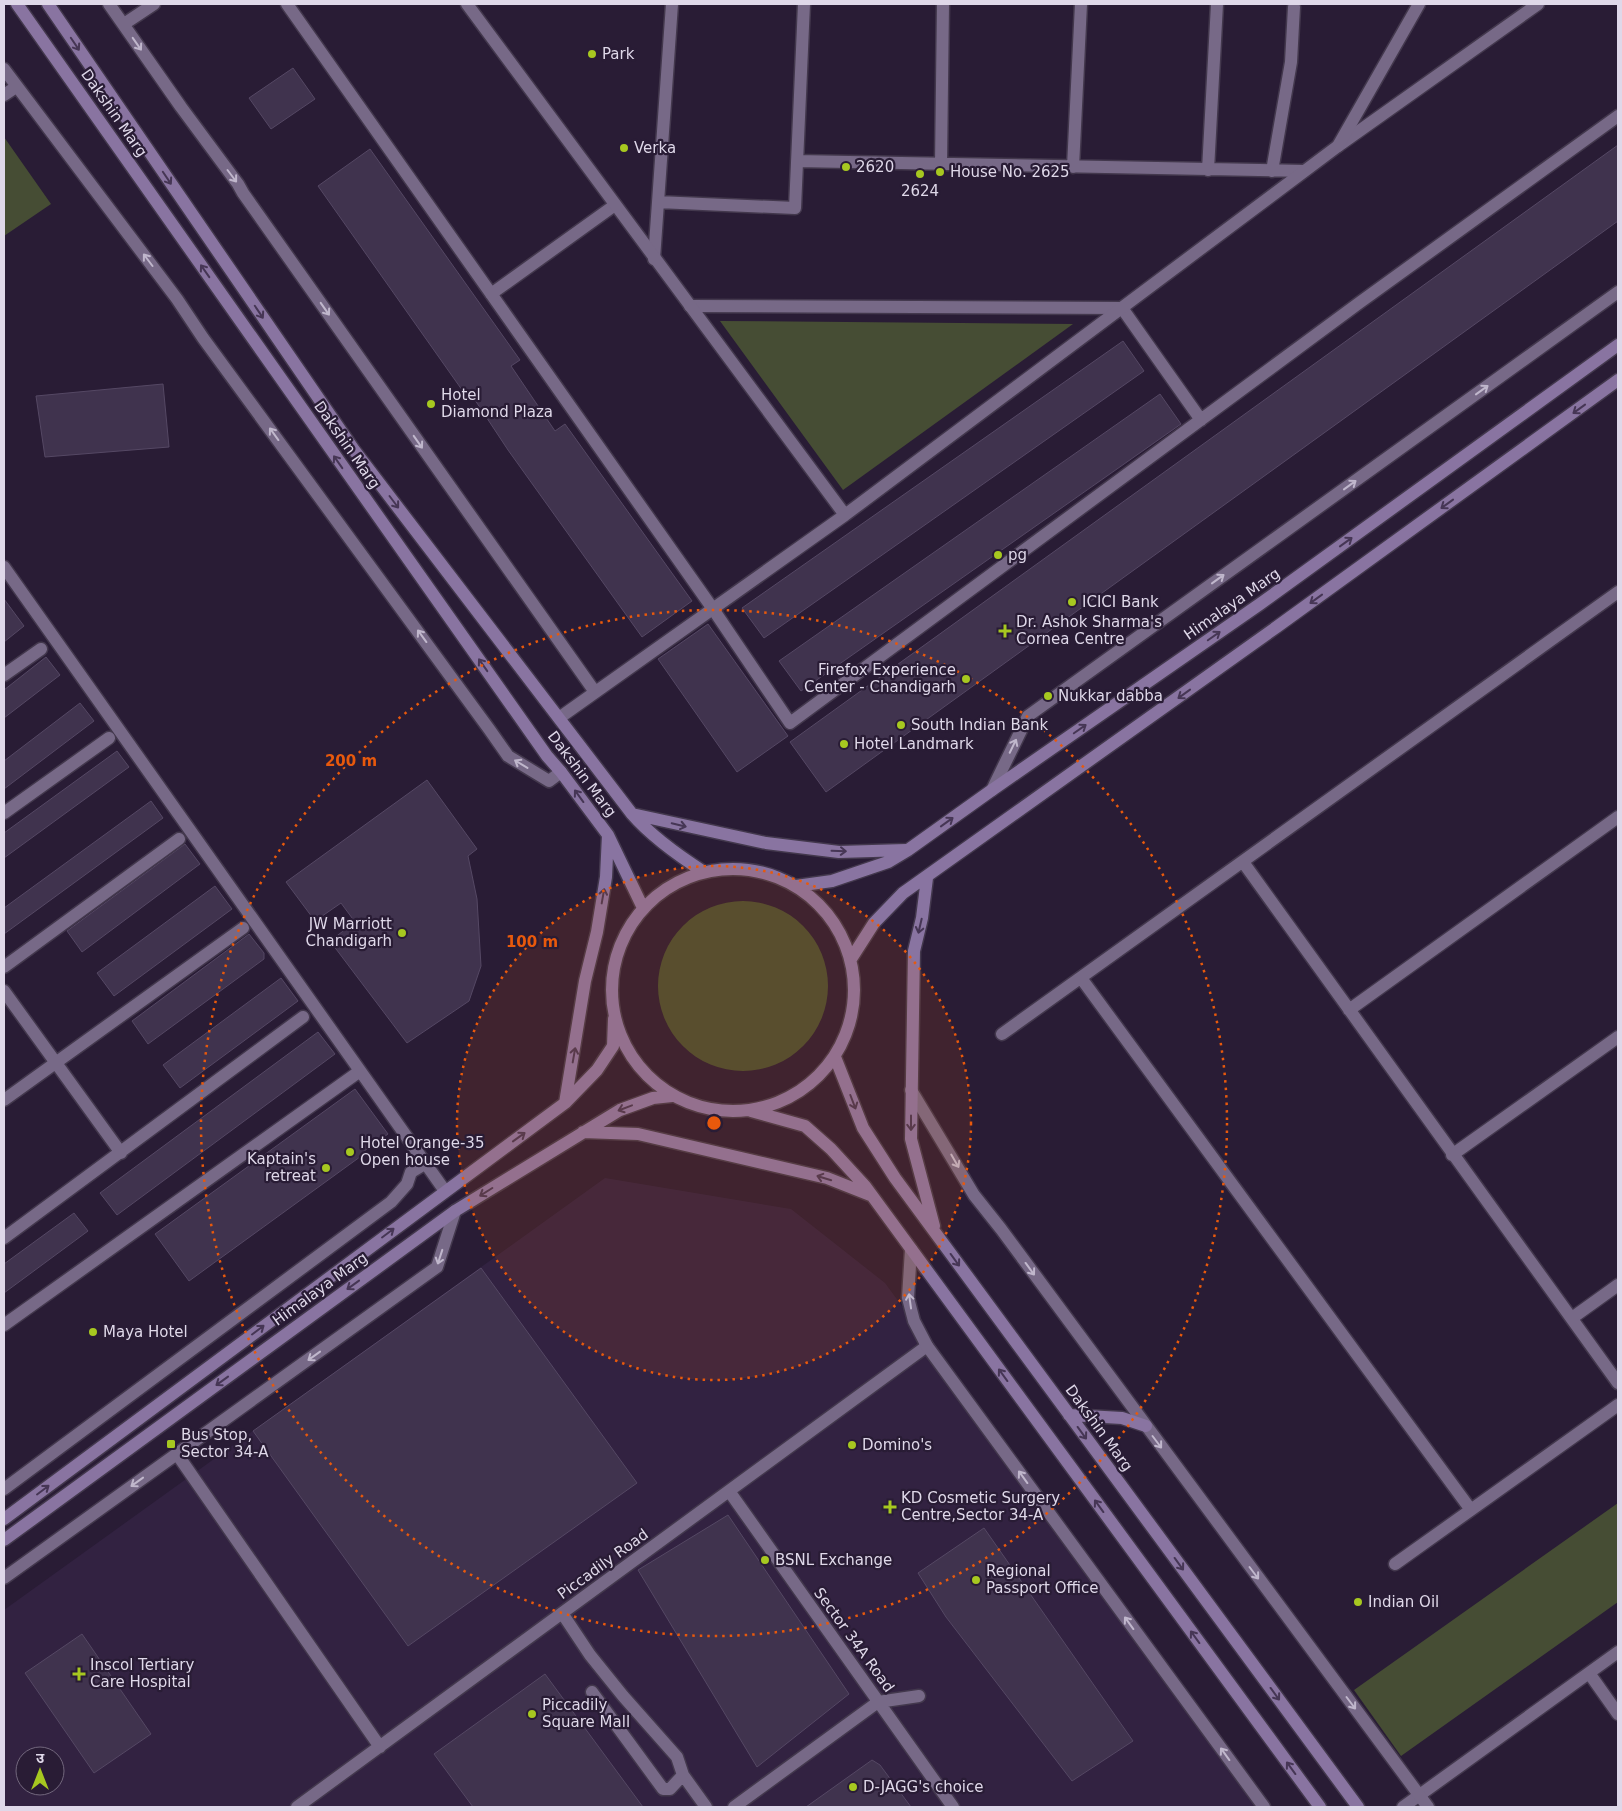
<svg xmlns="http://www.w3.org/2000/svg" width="1622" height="1811" font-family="'DejaVu Sans','Noto Sans Devanagari',sans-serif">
<rect width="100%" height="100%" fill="#291c35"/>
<path fill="#322241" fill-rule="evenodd" d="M605,1178L791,1209L885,1283L1270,1807H4V1610ZM25,1756H55V1786H25Z"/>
<path fill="#464d34" d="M4,137L51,204L4,236V136Z
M720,321L1073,324L843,490Z
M658 986a85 85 0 1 1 170 0a85 85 0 1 1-170 0Z
M1618,1503V1602L1401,1756L1354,1690Z"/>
<path fill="#40334e" stroke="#554864" d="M293,68L315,99L271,129L249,98Z
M1618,145V221L826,792L790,742Z
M370,149L520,360L511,366L555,431L565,424L692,601L642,637L508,450L471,394L467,397L318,186Z
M1123,341L1144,371L764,638L742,608Z
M163,384L169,447L45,457L36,396Z
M1160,394L1181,424L801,691L779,661Z
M4,599L24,626L4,642Z
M708,624L788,736L737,772L658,659Z
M46,657L60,675L4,718V690Z
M80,703L94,721L4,789V761Z
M117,751L129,767L4,858V833Z
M427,780L477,849L468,856L477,899L481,966L469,1001L407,1043L330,941L355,922L341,903L315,921L286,882Z
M151,801L163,818L4,934V908Z
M185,844L200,864L82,952L67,931Z
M215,886L232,909L114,996L97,973Z
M249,934L264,953V959L148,1044L132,1021Z
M281,978L298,1001L180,1088L163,1065Z
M318,1032L335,1054L117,1215L100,1193Z
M355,1089L388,1134L363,1152L364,1154L189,1281L155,1234Z
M74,1213L88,1231L4,1293V1264Z
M481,1268L637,1483L408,1646L253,1431Z
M728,1515L849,1694L757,1767L638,1570Z
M984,1528L1133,1741L1072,1781L946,1617L918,1573Z
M82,1634L151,1734L94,1773L25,1673Z
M545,1674L643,1807H473L434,1754Z
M872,1760L880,1765L911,1807H806Z"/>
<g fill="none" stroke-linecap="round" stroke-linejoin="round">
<g stroke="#43384d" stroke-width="15">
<path id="minor" d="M287,4L713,609L790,723L1359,303L1618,116
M1338,146L1538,4
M797,161L1304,171
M941,164L943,4
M1073,167L1081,4
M1208,170L1217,4
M1272,171L1291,62L1294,7
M658,202L795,208L804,4
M654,259L672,4
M491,294L615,205
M690,306L1122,308L1201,420
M4,567L445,1191
M4,675L41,649
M992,790L1028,716L1618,292
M4,813L109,738
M1243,862L1618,1383
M4,967L179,839
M1081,978L1471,1510
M4,991L121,1153
M1349,1010L1618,817
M1002,1034L1618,592
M4,1100L243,928
M1452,1155L1618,1037
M4,1238L303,1017
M1572,1318L1618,1285
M4,1325L360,1071
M177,1454L380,1747
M4,1489L391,1202L407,1184L411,1172L426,1163
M729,1491L953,1807
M1395,1564L1618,1405
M4,1578L437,1267L455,1211
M562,1613L590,1655L623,1696L677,1757L683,1775L670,1789H663L592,1692
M1589,1673L1618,1714
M683,1775L706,1807
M297,1807L927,1346
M734,1807L878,1702L919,1696
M1403,1807L1618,1652"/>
</g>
<g stroke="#43384d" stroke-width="15">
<path id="tertiary" d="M109,4L181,107L238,184L243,193L595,692
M467,4L845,515
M124,24L154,4
M4,69L177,299L203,338L489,729L508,756L549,781L561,772
M4,95L16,87
M559,718L845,515L1338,146L1419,4
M911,1090L974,1195L1001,1229L1428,1807
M911,1249L908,1298L914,1321L927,1346L1264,1807"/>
</g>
<g stroke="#43384d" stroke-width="15">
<path id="secondary" d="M17,4L547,756L561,772L608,835L643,908
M48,4L354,450L632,814C652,837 679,856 704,872
M632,814L766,843L839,852L906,850
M612 990a121 121 0 1 1 242 0a121 121 0 1 1-242 0Z
M927,878L922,918L914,951L911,1139L934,1226
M796,886L832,881L888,862L908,850L992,790L1260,604L1618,345
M851,959L874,923L903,893L1278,626L1618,380
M835,1057L863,1128L895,1178L1358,1807
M565,1103L585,981L597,932L606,877L608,835
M751,1111L805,1126L831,1149L865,1186L1320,1807
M583,1132L638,1134L827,1178L870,1195
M1069,1415L1122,1418L1146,1426
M4,1519L565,1103L597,1070L613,1046L614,1019
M4,1540L455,1211L620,1110L653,1098L672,1096"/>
</g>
<use href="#minor" stroke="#776987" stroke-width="12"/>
<use href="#tertiary" stroke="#776987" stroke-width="12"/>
<use href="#secondary" stroke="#8974a1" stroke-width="12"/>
</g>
<defs><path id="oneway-shaft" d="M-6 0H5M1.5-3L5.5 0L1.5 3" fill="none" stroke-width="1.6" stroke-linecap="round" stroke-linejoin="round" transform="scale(1.25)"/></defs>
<g stroke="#463655">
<use href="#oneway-shaft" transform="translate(75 44) rotate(56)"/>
<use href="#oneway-shaft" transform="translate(167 178) rotate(56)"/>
<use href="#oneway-shaft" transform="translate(205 271) rotate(-125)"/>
<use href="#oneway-shaft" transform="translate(259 312) rotate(56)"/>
<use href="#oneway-shaft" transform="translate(1579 409) rotate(144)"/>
<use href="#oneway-shaft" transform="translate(338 462) rotate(-125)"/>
<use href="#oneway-shaft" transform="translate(394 502) rotate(53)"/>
<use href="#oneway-shaft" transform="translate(1447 504) rotate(144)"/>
<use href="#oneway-shaft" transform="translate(1346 542) rotate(-36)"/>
<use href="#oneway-shaft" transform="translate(1316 599) rotate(144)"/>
<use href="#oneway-shaft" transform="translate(1214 636) rotate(-35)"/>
<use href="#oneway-shaft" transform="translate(483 665) rotate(-125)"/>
<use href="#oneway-shaft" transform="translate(1184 694) rotate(144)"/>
<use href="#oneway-shaft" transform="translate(1080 729) rotate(-35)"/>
<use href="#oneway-shaft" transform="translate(579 796) rotate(-126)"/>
<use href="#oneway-shaft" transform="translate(947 822) rotate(-36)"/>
<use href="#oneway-shaft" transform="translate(679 825) rotate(13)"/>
<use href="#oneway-shaft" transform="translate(839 851) rotate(2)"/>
<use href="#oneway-shaft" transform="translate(603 896) rotate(-80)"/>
<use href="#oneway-shaft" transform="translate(920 926) rotate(103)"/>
<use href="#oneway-shaft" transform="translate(574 1055) rotate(-80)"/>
<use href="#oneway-shaft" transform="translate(853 1102) rotate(69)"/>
<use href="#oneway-shaft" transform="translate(625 1108) rotate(159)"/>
<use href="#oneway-shaft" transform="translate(911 1123) rotate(90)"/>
<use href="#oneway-shaft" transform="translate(519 1137) rotate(-36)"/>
<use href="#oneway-shaft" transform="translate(824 1178) rotate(-163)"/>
<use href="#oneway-shaft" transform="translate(486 1192) rotate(148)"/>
<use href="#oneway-shaft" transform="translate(388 1233) rotate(-37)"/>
<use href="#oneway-shaft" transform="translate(955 1260) rotate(54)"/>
<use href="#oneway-shaft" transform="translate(353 1285) rotate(144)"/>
<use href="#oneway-shaft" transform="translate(258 1330) rotate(-37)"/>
<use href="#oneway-shaft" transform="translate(1003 1375) rotate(-126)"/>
<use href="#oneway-shaft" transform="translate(222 1381) rotate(144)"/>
<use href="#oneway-shaft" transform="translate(1082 1433) rotate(54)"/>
<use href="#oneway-shaft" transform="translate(43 1490) rotate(-37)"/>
<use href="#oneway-shaft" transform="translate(1099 1506) rotate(-126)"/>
<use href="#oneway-shaft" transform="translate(1179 1564) rotate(54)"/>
<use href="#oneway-shaft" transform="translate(1195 1637) rotate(-126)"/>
<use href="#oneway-shaft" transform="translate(1275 1694) rotate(54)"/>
<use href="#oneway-shaft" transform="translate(1291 1768) rotate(-126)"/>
</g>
<g stroke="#c0b7cc">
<use href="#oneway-shaft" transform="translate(137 44) rotate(55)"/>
<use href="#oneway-shaft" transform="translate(232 176) rotate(53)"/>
<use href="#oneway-shaft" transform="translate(148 260) rotate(-127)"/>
<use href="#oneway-shaft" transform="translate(325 309) rotate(55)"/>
<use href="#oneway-shaft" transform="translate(1482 390) rotate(-36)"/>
<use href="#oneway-shaft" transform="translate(274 434) rotate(-126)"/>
<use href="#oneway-shaft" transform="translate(418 442) rotate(55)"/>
<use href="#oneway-shaft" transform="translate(1350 485) rotate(-36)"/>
<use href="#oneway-shaft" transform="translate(1218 579) rotate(-36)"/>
<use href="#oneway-shaft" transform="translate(422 636) rotate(-126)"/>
<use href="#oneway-shaft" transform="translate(1013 746) rotate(-64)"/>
<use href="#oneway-shaft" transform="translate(521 764) rotate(-149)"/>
<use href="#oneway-shaft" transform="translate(955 1161) rotate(60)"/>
<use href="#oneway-shaft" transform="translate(440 1257) rotate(108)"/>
<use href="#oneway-shaft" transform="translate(1030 1269) rotate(54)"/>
<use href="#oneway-shaft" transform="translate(910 1301) rotate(-98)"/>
<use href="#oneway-shaft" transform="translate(314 1356) rotate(144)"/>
<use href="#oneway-shaft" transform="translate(1157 1442) rotate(53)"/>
<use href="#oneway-shaft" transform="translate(1023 1477) rotate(-126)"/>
<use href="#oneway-shaft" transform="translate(137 1482) rotate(144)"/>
<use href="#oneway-shaft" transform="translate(1254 1573) rotate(53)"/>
<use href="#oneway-shaft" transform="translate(1129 1623) rotate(-126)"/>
<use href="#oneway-shaft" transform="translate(1351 1703) rotate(53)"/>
<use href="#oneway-shaft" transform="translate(1225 1754) rotate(-126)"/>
</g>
<circle cx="714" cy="1123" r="257" fill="#e8590c" fill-opacity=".12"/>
<g fill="none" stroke="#e8590c" stroke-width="2.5" stroke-dasharray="2.5 5">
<circle cx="714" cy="1123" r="257"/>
<circle cx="714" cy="1123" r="513"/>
</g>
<g fill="#a7c820" stroke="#291c35" stroke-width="2">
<circle cx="592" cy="54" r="5"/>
<circle cx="624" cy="148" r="5"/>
<circle cx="846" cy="167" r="5"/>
<circle cx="940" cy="172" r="5"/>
<circle cx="920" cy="174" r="5"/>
<circle cx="431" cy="404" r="5"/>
<circle cx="998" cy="555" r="5"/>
<circle cx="1072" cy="602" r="5"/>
<path d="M1002.5 623.5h5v5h5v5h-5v5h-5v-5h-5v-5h5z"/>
<circle cx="966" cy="679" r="5"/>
<circle cx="1048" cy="696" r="5"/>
<circle cx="901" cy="725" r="5"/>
<circle cx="844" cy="744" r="5"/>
<circle cx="402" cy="933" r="5"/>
<circle cx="350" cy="1152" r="5"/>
<circle cx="326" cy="1168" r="5"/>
<circle cx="93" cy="1332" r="5"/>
<rect x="166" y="1439" width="10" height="10" rx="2.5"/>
<circle cx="852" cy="1445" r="5"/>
<path d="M887.5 1499.5h5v5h5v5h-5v5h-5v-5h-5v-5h5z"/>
<circle cx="765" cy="1560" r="5"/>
<circle cx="976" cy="1580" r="5"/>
<circle cx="1358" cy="1602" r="5"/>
<path d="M76.5 1666.5h5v5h5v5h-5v5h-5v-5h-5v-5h5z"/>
<circle cx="532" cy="1714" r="5"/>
<circle cx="853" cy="1787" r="5"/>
</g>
<g text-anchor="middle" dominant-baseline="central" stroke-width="4.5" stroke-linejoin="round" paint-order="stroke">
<g font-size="15" fill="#dfd8e9" stroke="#291c35" text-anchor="start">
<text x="602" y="54">Park</text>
<text x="634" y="148">Verka</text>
<text x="856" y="167">2620</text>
<text x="950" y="172">House No. 2625</text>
<text x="920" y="191" text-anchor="middle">2624</text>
<text x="441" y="395">Hotel<tspan x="441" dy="17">Diamond Plaza</tspan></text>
<text x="1008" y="555">pg</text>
<text x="1082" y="602">ICICI Bank</text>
<text x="1016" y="622">Dr. Ashok Sharma's<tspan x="1016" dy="17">Cornea Centre</tspan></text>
<text x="956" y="670" text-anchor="end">Firefox Experience<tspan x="956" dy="17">Center - Chandigarh</tspan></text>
<text x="1058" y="696">Nukkar dabba</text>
<text x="911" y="725">South Indian Bank</text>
<text x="854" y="744">Hotel Landmark</text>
<text x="392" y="924" text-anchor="end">JW Marriott<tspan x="392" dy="17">Chandigarh</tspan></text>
<text x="360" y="1143">Hotel Orange-35<tspan x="360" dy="17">Open house</tspan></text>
<text x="316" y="1159" text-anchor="end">Kaptain's<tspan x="316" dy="17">retreat</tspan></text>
<text x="103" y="1332">Maya Hotel</text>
<text x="181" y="1435">Bus Stop,<tspan x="181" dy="17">Sector 34-A</tspan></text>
<text x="862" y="1445">Domino's</text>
<text x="901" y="1498">KD Cosmetic Surgery<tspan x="901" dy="17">Centre,Sector 34-A</tspan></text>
<text x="775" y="1560">BSNL Exchange</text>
<text x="986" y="1571">Regional<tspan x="986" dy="17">Passport Office</tspan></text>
<text x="1368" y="1602">Indian Oil</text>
<text x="90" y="1665">Inscol Tertiary<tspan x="90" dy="17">Care Hospital</tspan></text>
<text x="542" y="1705">Piccadily<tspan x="542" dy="17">Square Mall</tspan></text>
<text x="863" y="1787">D-JAGG's choice</text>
</g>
<g font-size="15" fill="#dfd8e9" stroke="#291c35">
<text transform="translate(114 113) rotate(55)">Dakshin Marg</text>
<text transform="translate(347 445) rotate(55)">Dakshin Marg</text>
<text transform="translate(1232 604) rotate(-35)">Himalaya Marg</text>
<text transform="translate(582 774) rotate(53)">Dakshin Marg</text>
<text transform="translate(320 1289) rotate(-36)">Himalaya Marg</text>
<text transform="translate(1099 1428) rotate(54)">Dakshin Marg</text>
<text transform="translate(603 1564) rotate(-36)">Piccadily Road</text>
<text transform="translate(854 1640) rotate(54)">Sector 34A Road</text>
</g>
</g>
<circle cx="714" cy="1123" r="8" fill="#e8590c" stroke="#291c35" stroke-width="2.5"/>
<g font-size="15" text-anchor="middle" font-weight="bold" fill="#e8590c" stroke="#291c35" stroke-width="4.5" stroke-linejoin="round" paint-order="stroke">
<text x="351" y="766">200 m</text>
<text x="532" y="947">100 m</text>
</g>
<rect width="1622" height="1811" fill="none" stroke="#dfd8e9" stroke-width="10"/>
<g transform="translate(40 1771)"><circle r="24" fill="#291c35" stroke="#72677d"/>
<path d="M0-4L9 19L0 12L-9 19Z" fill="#a7c820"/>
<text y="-8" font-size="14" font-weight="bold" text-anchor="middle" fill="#dfd8e9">उ</text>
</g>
</svg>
